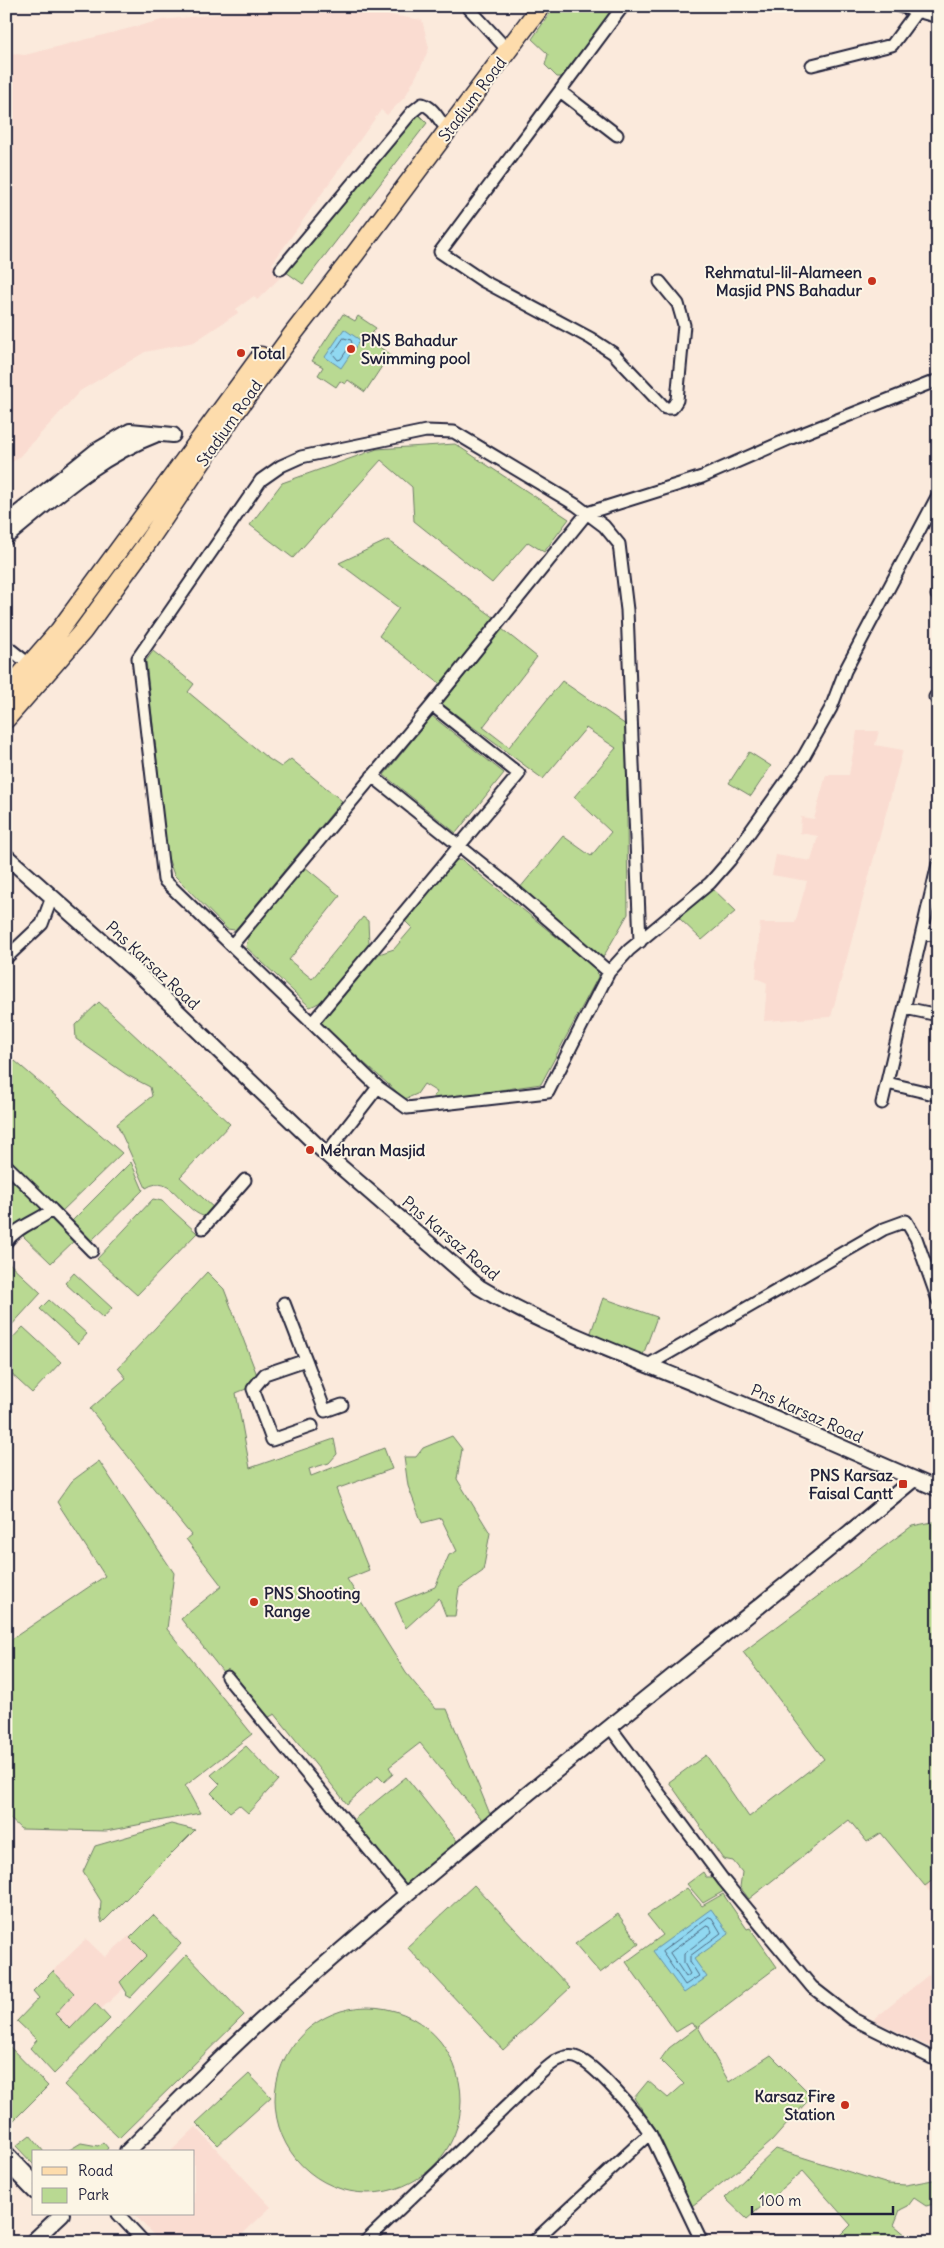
<svg xmlns="http://www.w3.org/2000/svg" width="944" height="2248" font-family="Delius,sans-serif">
<rect width="100%" height="100%" fill="#fbeadc"/>
<filter id="ink" filterUnits="userSpaceOnUse"><feTurbulence type="fractalNoise" baseFrequency=".02" numOctaves="2"/><feDisplacementMap in="SourceGraphic" scale="10" xChannelSelector="R" yChannelSelector="G"/><feConvolveMatrix kernelMatrix="1 2 1 2 8 2 1 2 1" color-interpolation-filters="sRGB"/></filter>
<g filter="url(#ink)">
<path fill="#fadcd1" d="M274,8L378,13L422,20L429,48L421,67L405,97L387,115L381,110L272,264L286,272L257,300L254,296L236,309L238,313L194,342L145,352L80,391L20,456L6,467V53L25,55L162,20Z
M857,731H879L875,745L903,750L831,1017L764,1021L767,983L756,978L760,923H795L807,881L772,875L776,855L811,861L818,836L800,833L801,817L814,819L826,775H849Z
M938,1876V1902L925,1886Z
M129,1936L147,1955L120,1982L125,1987L101,2009L95,2004L71,2029L55,2014L74,1993L53,1971L86,1939L105,1957Z
M938,1967V2051L873,2020Z
M196,2127L271,2207L234,2242H160L134,2214H194V2152H170Z"/>
<path fill="#b9d992" stroke="#6e7e66" d="M555,6H615L562,77H557L545,65L548,54L532,39Z
M418,114L427,123L303,284L286,272Z
M343,314L355,321L358,316L376,328L371,335L376,339L373,343L390,354L365,392L348,380L345,384L340,381L336,387L318,375L323,367L312,361Z
M455,444L569,519L544,552L528,542L492,583L414,521L412,487L381,460L293,558L250,525L282,483L377,449Z
M388,540L495,618L440,684L379,636L399,608L339,563Z
M502,629L537,657L483,727L509,747L562,681L626,725L628,914L602,959L519,889L563,836L591,856L611,832L574,797L616,748L586,728L543,779L442,704Z
M153,651L194,684L188,692L266,757L281,767L291,759L342,801L235,930L227,929L174,875L167,855L146,661Z
M432,716L504,773L456,833L384,775Z
M749,752L771,766L751,796L729,783Z
M456,860H462L597,970L598,977L541,1084L431,1100L437,1092L424,1084L417,1094L405,1099L320,1024L379,954L394,949L412,928L405,921Z
M305,867L340,896L289,960L312,979L363,917L368,921L369,944C354,963 332,1000 310,1007L246,947L249,934Z
M712,888L736,911L702,940L679,918Z
M99,1002L230,1124L180,1177L215,1209L208,1217C183,1215 173,1171 146,1188L117,1124L152,1096L150,1087L127,1075L76,1039L75,1025Z
M15,1061L122,1153L60,1213L6,1160V1070Z
M131,1162L143,1190L89,1243L69,1224Z
M6,1169L49,1211C36,1219 20,1222 6,1230Z
M153,1199L162,1201L197,1233L137,1295L97,1259Z
M52,1212L77,1238L51,1263L23,1236Z
M6,1260L41,1293L9,1328L6,1325Z
M207,1272L224,1289L257,1375L251,1387L236,1393L250,1468L334,1439L337,1454L329,1463L309,1469L311,1476L384,1448L392,1469L336,1489L369,1570L347,1579L406,1673L436,1709H447L492,1819L485,1823L420,1743L389,1767L393,1774L384,1782L378,1776L347,1804L275,1714L267,1718L229,1670L223,1672L181,1619L222,1586L186,1539L191,1535L90,1409L126,1378L118,1368Z
M74,1273L112,1308L103,1318L65,1283Z
M603,1298L657,1317L643,1355L590,1335Z
M49,1300L87,1334L78,1344L40,1309Z
M23,1327L61,1362L32,1393L6,1369V1345Z
M452,1436L462,1449L457,1479L490,1533L483,1571L459,1588L455,1616H446L439,1598L406,1628L395,1603L435,1587L449,1555L457,1551L441,1518L422,1523L408,1486L404,1457H416L423,1448Z
M99,1461L174,1573L167,1629L252,1734L185,1786L200,1813L106,1831L21,1829L6,1815V1643L105,1576L57,1502L72,1481Z
M938,1521V1876L925,1886L881,1833L867,1842L849,1820L749,1899L740,1887L742,1872L733,1861L723,1859L669,1782L706,1755L749,1817L824,1759L743,1652L912,1526Z
M246,1746L278,1780L248,1813L239,1805L230,1812L211,1793L220,1784L211,1775Z
M406,1777L458,1842L405,1886L353,1820Z
M171,1824L195,1830L102,1923L100,1915L101,1901L83,1872L95,1846Z
M703,1872L706,1877H712L724,1891L703,1903L687,1884Z
M474,1885L570,1988L503,2050L407,1947Z
M687,1888L702,1906L723,1894L747,1929L750,1928L777,1967L698,2027L729,2082L771,2055L812,2096L772,2141L740,2169L692,2206L651,2122L634,2098L648,2081L668,2098L684,2084L660,2060L669,2048L697,2027L691,2023L676,2032L626,1962L663,1935L647,1915Z
M618,1914L639,1944L600,1973L575,1944Z
M153,1915L181,1944L130,1998L125,1995L127,1993L120,1982L147,1955L130,1938Z
M187,1955L244,2015L119,2138L64,2085Z
M53,1971L74,1993L55,2014L70,2029L95,2003L110,2019L54,2074L30,2048L37,2040L17,2021L39,1998L33,1991Z
M275 2100a93 93 0 1 1 186 0a93 93 0 1 1-186 0Z
M6,2043L48,2086L6,2128Z
M249,2074L271,2097L218,2145L196,2123Z
M30,2135L44,2152H34V2165L16,2146Z
M103,2142L108,2148L105,2152H66L81,2143L98,2146Z
M776,2149L888,2184L906,2185L938,2179V2203L926,2206L914,2198L908,2206L900,2210L894,2225L914,2242H834L851,2225L803,2171L747,2219L725,2198Z"/>
<path fill="#90d8f1" stroke="#648fa8" d="M344,329L360,340L341,368L325,357Z
M711,1909L729,1934L694,1959L707,1977L684,1993L653,1951Z"/>
<g fill="none" stroke-linecap="round" stroke-linejoin="round">
<path stroke="#4e6b84" stroke-width="1" d="M344,338L351,340L352,343L341,359L338,360L333,354Z
M709,1917L712,1918L721,1933L690,1956V1962L699,1976L685,1985L662,1952Z
M707,1926L710,1927L712,1932L684,1954V1963L690,1974L686,1977L670,1953Z"/>
<g stroke="#22223b" stroke-width="15">
<path id="minor" d="M467,6L502,44
M623,6L440,252L483,281L590,338L613,353L665,408H672L677,400L684,325L678,304L660,282
M899,6L938,17
M812,65L892,45L917,11
M560,91L617,135
M281,269L412,112L422,104C432,107 436,115 442,123
M937,595L938,594
M6,646L30,665
M935,697L938,698
M372,776L507,884L609,972
M922,933L938,936
M640,942L627,610L619,544L604,526L576,505L454,432L426,431L301,457L281,466L261,480L138,658L164,880L378,1087L407,1108L548,1092L609,972L629,950L710,883L730,860L804,756L831,708L845,671L938,495
M232,945L432,705L587,513L702,477L789,439L938,380
M6,958L42,924L52,897
M905,1008L938,1015
M312,1023L519,774L432,705
M887,1083L938,1095
M882,1103L938,864
M326,1154L378,1087
M6,1165L52,1210
M203,1228L245,1180
M6,1242C18,1226 36,1222 52,1210L92,1251
M284,1303L306,1360
M648,1365L884,1229L906,1221L916,1238L938,1300
M312,1426L272,1440L253,1389L265,1374L306,1360L325,1411L342,1405
M227,1677L407,1896
M610,1727L724,1881L812,1987L853,2019L938,2061
M6,2151L34,2180
M6,2164L34,2193
M118,2214L144,2242
M365,2242L541,2073C550,2065 561,2054 575,2057C594,2062 638,2115 650,2133L702,2242
M533,2242L650,2133"/>
</g>
<g stroke="#22223b" stroke-width="18">
<path id="tertiary" d="M6,523L96,451L130,431L173,435
M6,537C53,499 97,457 155,435
M6,856L140,975L326,1154L479,1287C547,1328 624,1355 697,1385C778,1418 858,1455 938,1489
M127,2152C173,2107 217,2060 265,2017C474,1830 699,1659 914,1479
M32,2242L62,2214"/>
</g>
<g stroke="#22223b" stroke-width="21">
<path id="primary" d="M6,692L59,631L261,356
M6,719L83,631L145,546L234,414L292,335L355,254L541,6"/>
</g>
<use href="#minor" stroke="#fcf5e5" stroke-width="11"/>
<use href="#tertiary" stroke="#fcf5e5" stroke-width="14"/>
<use href="#primary" stroke="#fddcac" stroke-width="18"/>
</g>
</g>
<g fill="#c8321e" stroke="#fcf5e5" stroke-width="2">
<circle cx="872" cy="281" r="5"/>
<circle cx="351" cy="349" r="5"/>
<circle cx="241" cy="353" r="5"/>
<circle cx="310" cy="1150" r="5"/>
<rect x="898" y="1479" width="10" height="10" rx="2.5"/>
<circle cx="254" cy="1602" r="5"/>
<circle cx="845" cy="2105" r="5"/>
</g>
<g text-anchor="middle" dominant-baseline="central" stroke-width="4" stroke-linejoin="round" paint-order="stroke">
<g font-size="16" fill="#22223b" stroke="#fcf5e5">
<text transform="translate(472 99) rotate(-53)">Stadium Road</text>
<text transform="translate(229 423) rotate(-55)">Stadium Road</text>
<text transform="translate(153 965) rotate(43)">Pns Karsaz Road</text>
<text transform="translate(451 1238) rotate(40)">Pns Karsaz Road</text>
<text transform="translate(807 1413) rotate(24)">Pns Karsaz Road</text>
</g>
<g font-size="16" font-weight="bold" fill="#22223b" stroke="#fcf5e5" text-anchor="start">
<text x="862" y="272" text-anchor="end">Rehmatul-lil-Alameen<tspan x="862" dy="18">Masjid PNS Bahadur</tspan></text>
<text x="361" y="340">PNS Bahadur<tspan x="361" dy="18">Swimming pool</tspan></text>
<text x="251" y="353">Total</text>
<text x="320" y="1150">Mehran Masjid</text>
<text x="893" y="1475" text-anchor="end">PNS Karsaz<tspan x="893" dy="18">Faisal Cantt</tspan></text>
<text x="264" y="1593">PNS Shooting<tspan x="264" dy="18">Range</tspan></text>
<text x="835" y="2096" text-anchor="end">Karsaz Fire<tspan x="835" dy="18">Station</tspan></text>
</g>
</g>
<rect width="944" height="2248" fill="none" stroke="#fcf5e5" stroke-width="25"/>
<rect x="12" y="12" width="919" height="2223" fill="none" stroke="#22223b" stroke-width="2" filter="url(#ink)"/>
<rect x="32" y="2150" width="162" height="65" fill="#fcf5e5" stroke="#a5a1a1"/>
<rect x="42" y="2167" width="25" height="8" fill="#fddcac" stroke="#a5a1a1"/>
<text x="78" y="2176" font-size="15" fill="#22223b">Road</text>
<rect x="42" y="2188" width="25" height="15" fill="#b9d992" stroke="#a5a1a1"/>
<text x="78" y="2200" font-size="15" fill="#22223b">Park</text>
<path d="M752 2206v8h141v-8" fill="none" stroke="#22223b" stroke-width="2.5"/>
<text x="759" y="2206" font-size="15" fill="#22223b" stroke="#fcf5e5" stroke-width="4" paint-order="stroke">100 m</text>
</svg>
